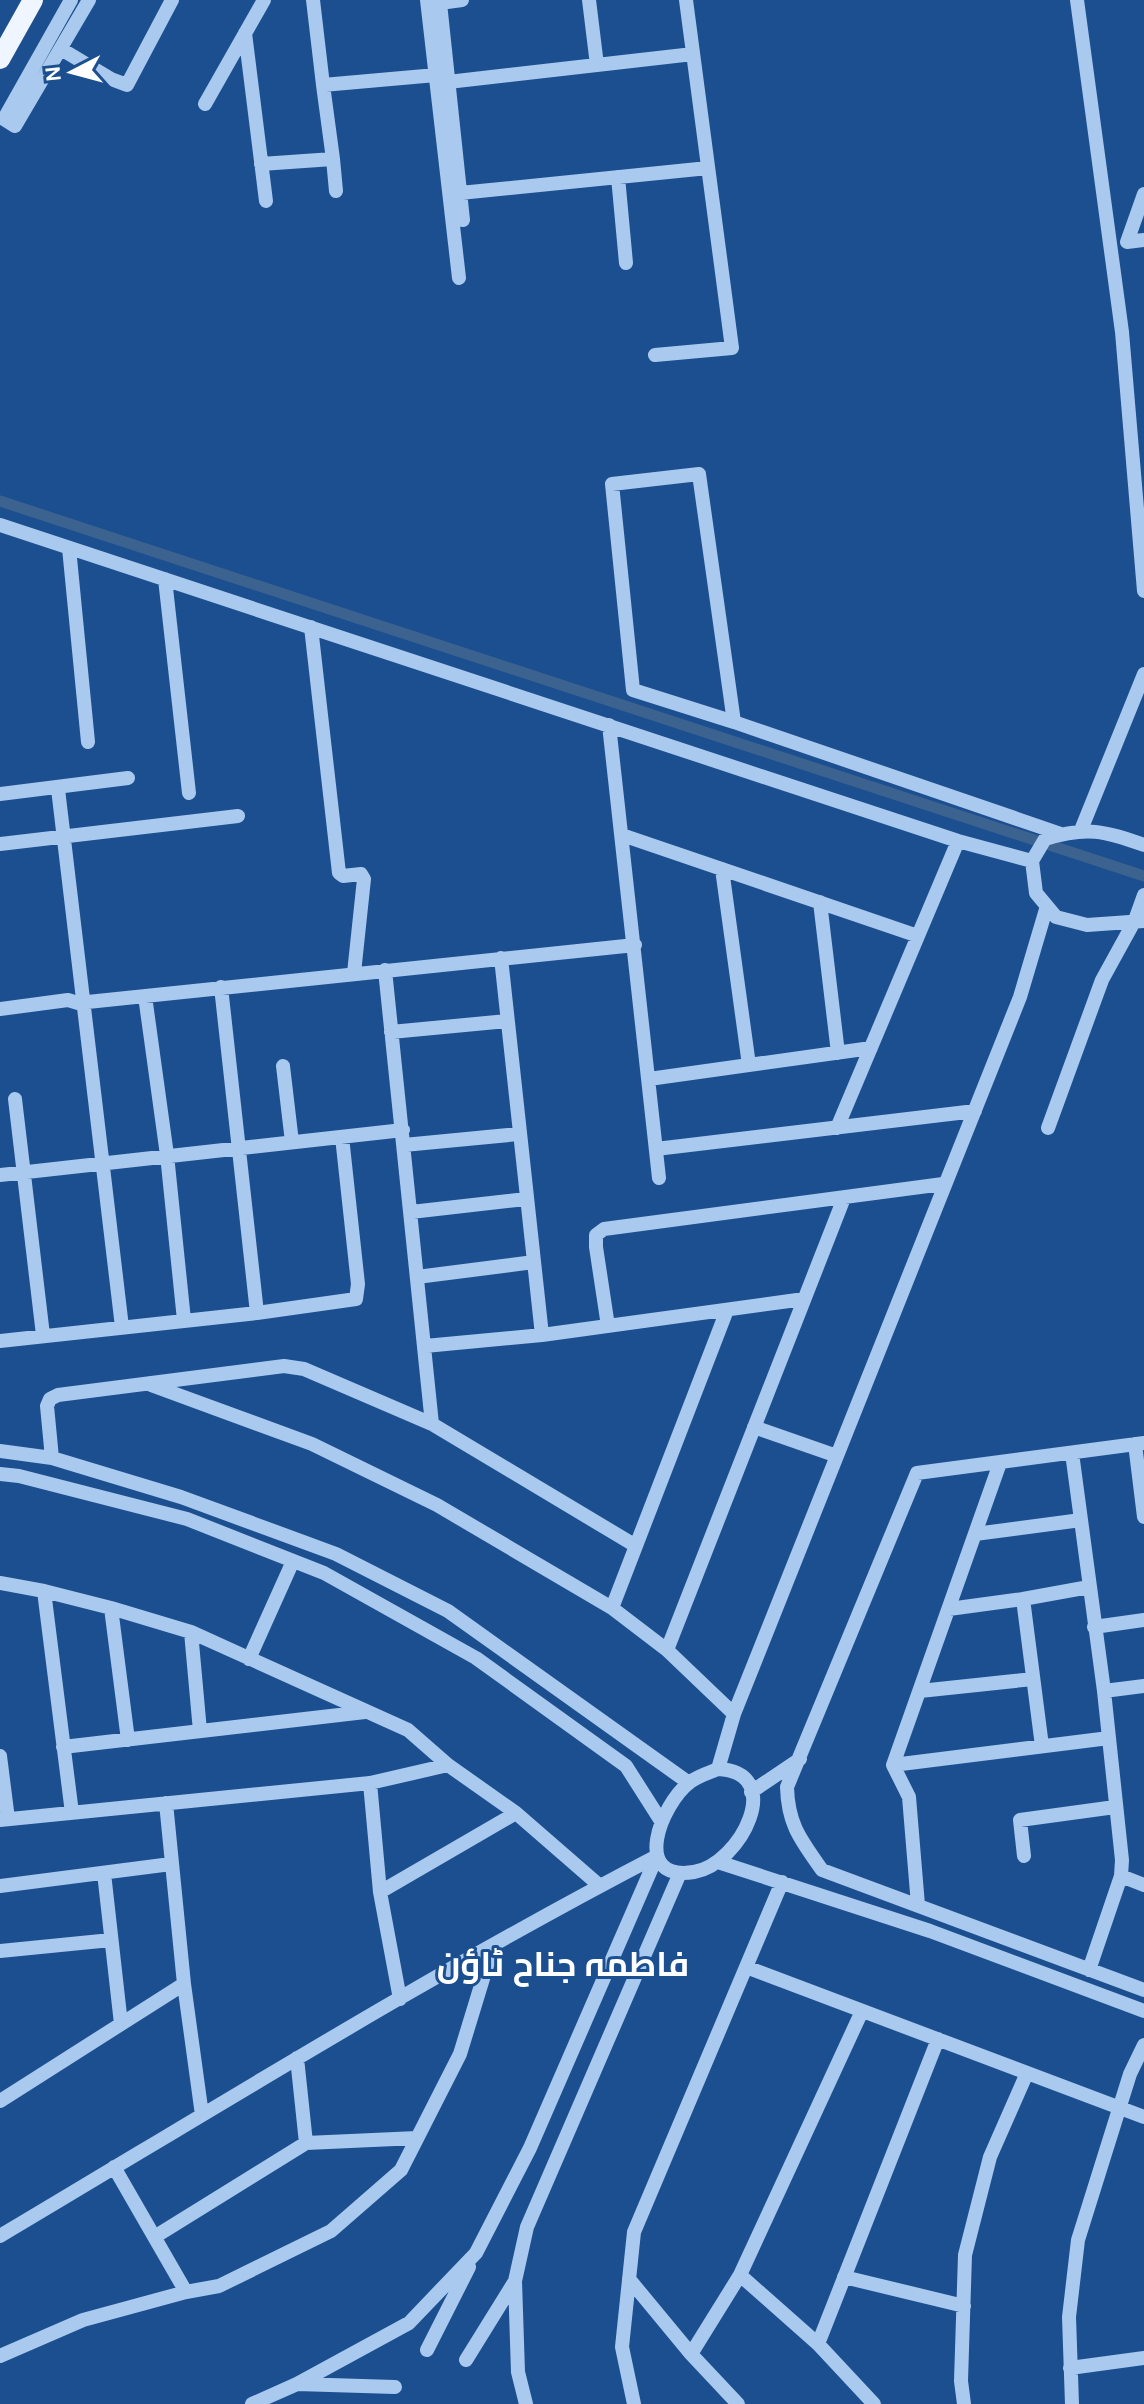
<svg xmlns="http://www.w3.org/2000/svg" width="1144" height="2404" font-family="Karla,Cairo,sans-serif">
<rect width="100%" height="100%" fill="#1b4f8f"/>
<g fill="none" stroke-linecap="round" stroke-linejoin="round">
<path stroke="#3c6290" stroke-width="11" d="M0,501L1144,876"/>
<path stroke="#a9c9ee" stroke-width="14" d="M71,0L4,119L15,126L89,0
M313,0L323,85L436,75
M427,0L459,278
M439,0L440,3L462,0
M589,0L597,65
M1077,0L1122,332L1144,591
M440,3L463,220
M245,33L266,201
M61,49L111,79L127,85L172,0
M448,82L693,54
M205,104L264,0
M333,159L336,191
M261,164L333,159L323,85
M618,177L626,263
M460,193L708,168
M1144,194L1127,242L1144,240
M655,355L732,348L686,0
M0,525L958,841L1032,861
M69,548L88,742
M165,579L189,793
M311,627L339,873L343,876L361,874L364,879L354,973
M734,722L633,690L612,484L699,474L734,722L1061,834
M609,725L659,1178
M58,789L122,1327
M0,794L128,778
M1081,830L1144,674
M622,835L918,936
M0,844L238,816
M1144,845C1103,831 1088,826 1045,839L1032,861L1036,893L1056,917L1087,925L1144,921
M722,869L749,1065
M820,902L838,1053
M501,958L542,1335
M385,970L432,1424
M221,987L257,1313
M145,996L167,1155L184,1320
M0,1009L68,1000L78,1003L635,945
M391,1032L507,1021
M283,1066L292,1142
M649,1079L871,1048
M15,1099L43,1335
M837,1128L958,841
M1048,1128L1102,980L1135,920L1144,895
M404,1145L519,1134
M656,1149L975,1111
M0,1175L403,1130
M411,1212L526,1199
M417,1277L534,1262
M608,1326L596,1247V1235L604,1229L943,1184
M0,1341L257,1313L356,1299L358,1284L342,1137
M425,1346L542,1335L804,1299
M151,1385L312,1444L437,1505L612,1608L667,1650L734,1714
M754,1427L837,1456
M1144,1443L917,1473L787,1787C788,1825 801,1840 822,1870L1144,1990
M1135,1444L1144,1517
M0,1451L52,1458L181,1497L336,1554L448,1611L689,1783
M1072,1453L1104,1691
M52,1458L47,1406L50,1399L58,1395L284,1366L304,1369L432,1424L636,1546
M0,1474L19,1476L187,1519L324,1573L476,1658L626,1766L661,1821
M975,1534L1081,1520
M0,1583L44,1591L111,1608L191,1632L408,1730L448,1765
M44,1591L72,1813
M111,1608L128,1740
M612,1608L727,1310
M949,1609L1023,1599
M1094,1627L1144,1620
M191,1632L200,1731
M667,1650L844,1198
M249,1659L293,1561
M920,1691L1033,1679
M1042,1746L1023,1599L1089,1587
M63,1747L365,1712
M0,1756L8,1819
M893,1765L1109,1738
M718,1769L734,1714L1020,997L1047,906
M718,1769C787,1772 741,1864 694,1872C630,1882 661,1804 690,1782C698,1776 708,1773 718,1769Z
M370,1783L380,1892L400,1999
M751,1792L800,1759
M166,1803L184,1984L202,2115
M0,1820L370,1783L448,1765L516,1813L600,1886
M1024,1856L1020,1820L1115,1807
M718,1862L930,1931L1144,2011
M104,1873L121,2024
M1121,1876L1144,1885
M0,1886L171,1864
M380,1892L516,1813
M918,1905L909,1797L893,1765L1000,1463
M0,1951L111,1940
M746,1967L1144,2117
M1089,1970L1121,1876L1122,1860L1104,1691L1144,1686
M297,2058L306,2143
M0,2101L184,1984
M114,2167L186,2292
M0,2236C217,2107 432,1973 657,1856
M156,2236L306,2143L417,2138
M740,2275L818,2344L938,2039
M844,2277L964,2306
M629,2279L691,2354L740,2275L862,2011
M818,2344L874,2404
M427,2350L469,2267
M691,2354L738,2404
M0,2356L83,2320L186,2292L219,2286L331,2231L401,2170L460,2054L493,1946
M466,2360L515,2281
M1070,2368L1144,2358
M297,2384L395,2387
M252,2404L297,2384L409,2323L476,2253L530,2148L657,1856
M526,2404L518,2372L515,2281L527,2227L680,1873
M634,2404L622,2347L634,2232L782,1882
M964,2404L961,2381L965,2255L990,2157L1027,2073
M1072,2404L1069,2317L1078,2240L1130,2074L1144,2045"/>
<path stroke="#f0f6ff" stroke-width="20" d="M0,59L33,0"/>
</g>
<g text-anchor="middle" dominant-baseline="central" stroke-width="6" stroke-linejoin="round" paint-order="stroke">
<g font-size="34" font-weight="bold" fill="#fff" stroke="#1b4f8f">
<text x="563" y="1965">فاطمہ جناح ٹاؤن</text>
</g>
</g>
<g transform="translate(72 72) rotate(264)" stroke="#1b4f8f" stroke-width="6" paint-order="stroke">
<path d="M0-6L14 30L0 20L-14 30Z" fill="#ffffff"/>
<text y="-12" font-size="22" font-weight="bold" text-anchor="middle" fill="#ffffff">N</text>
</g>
</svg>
